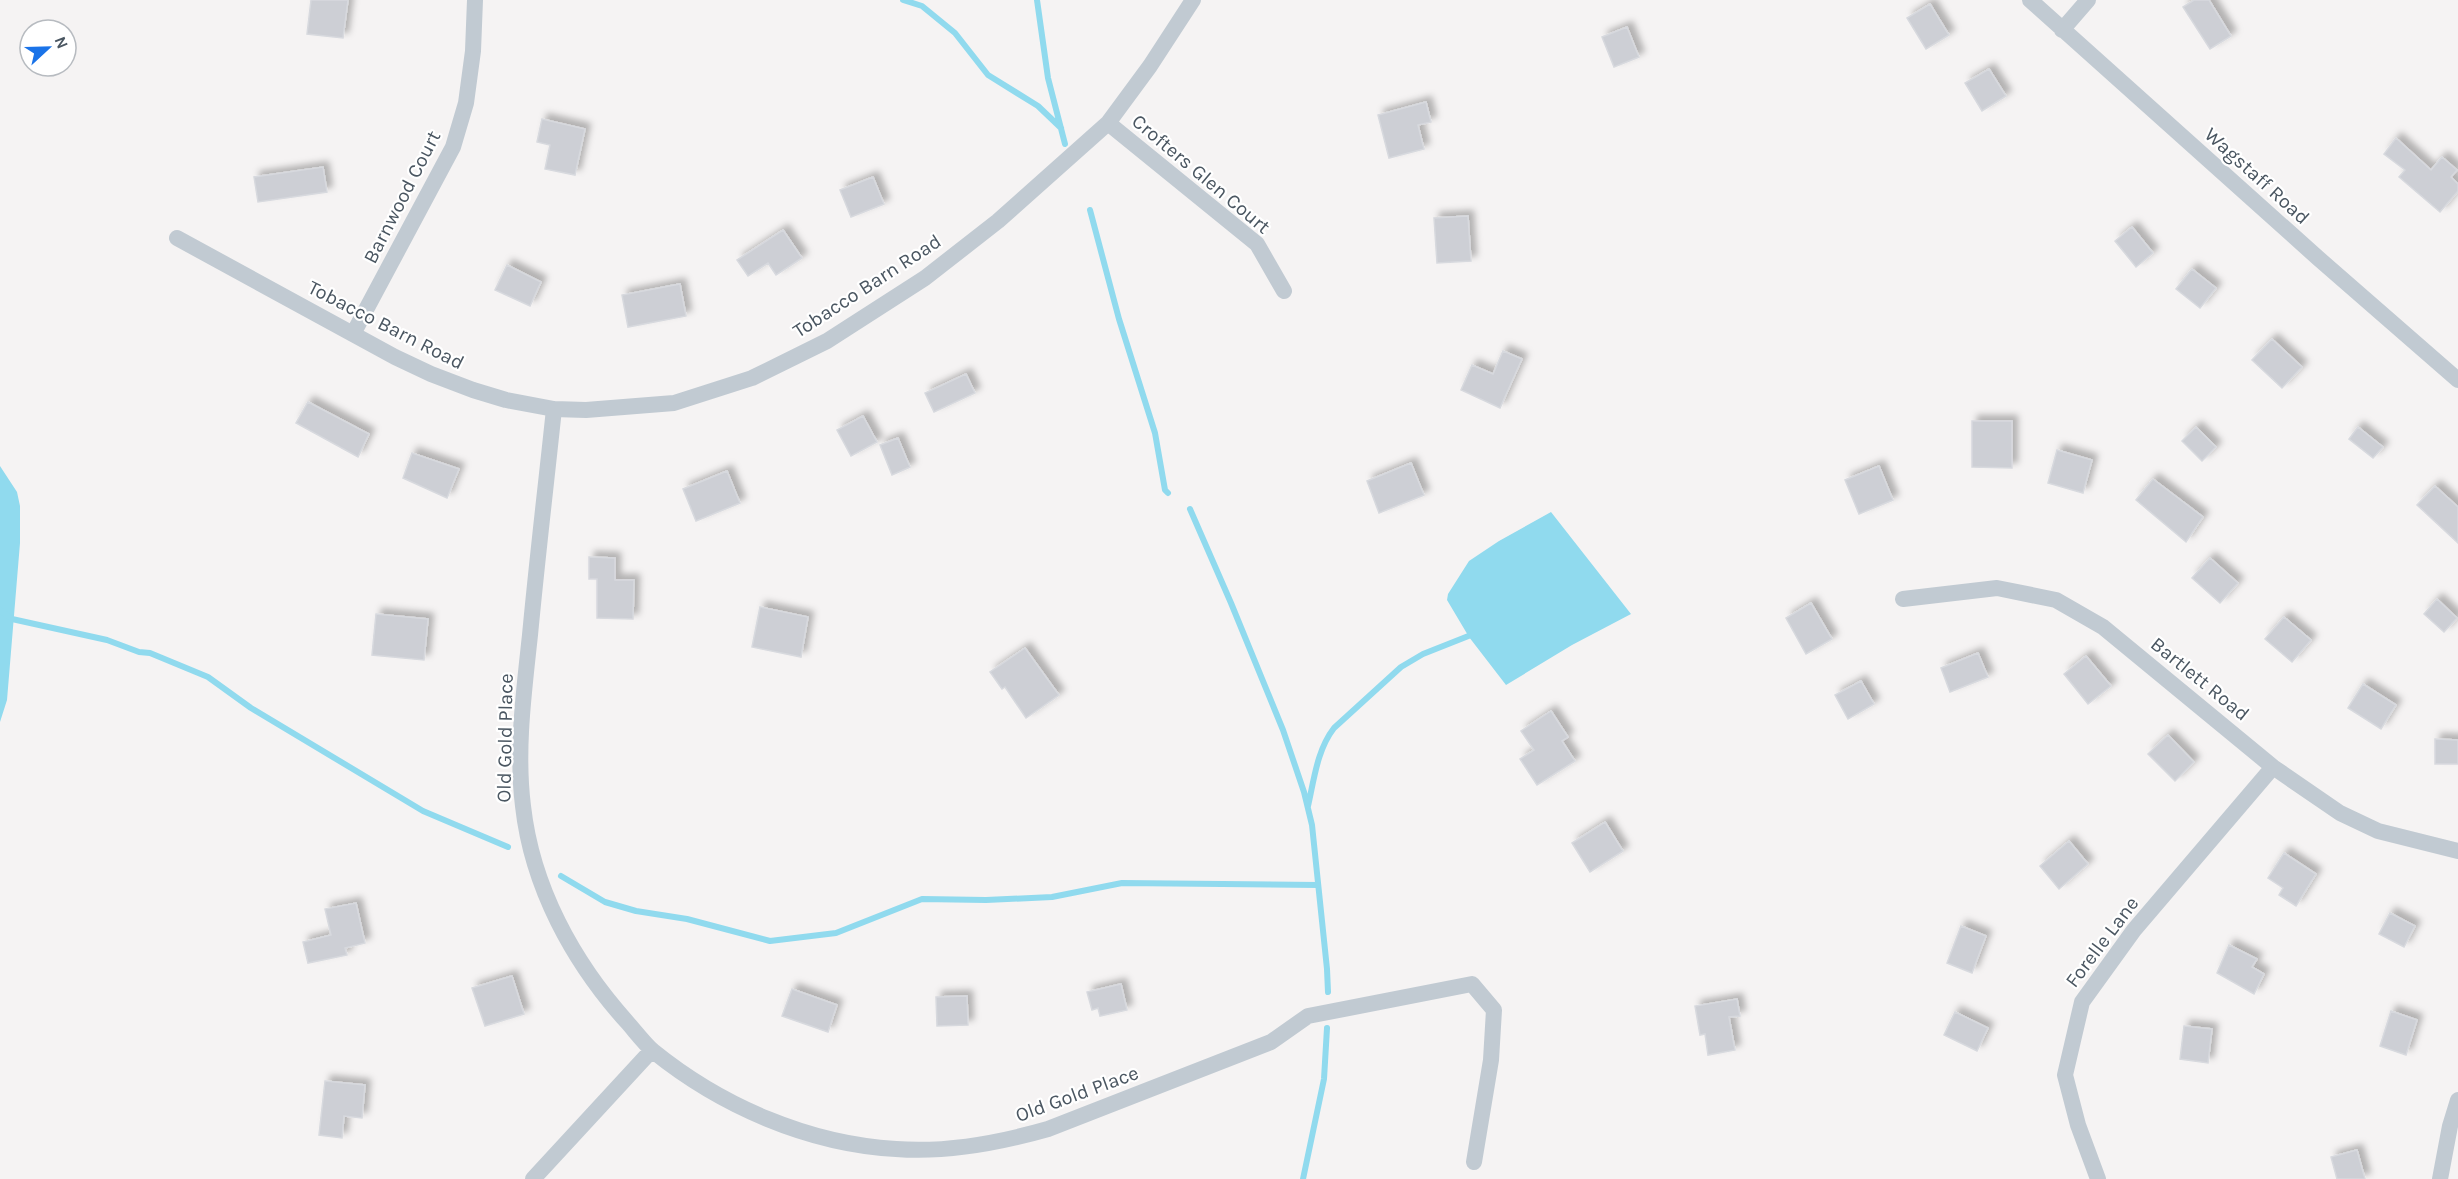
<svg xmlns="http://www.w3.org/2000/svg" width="2458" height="1179" font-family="Karla,sans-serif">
<defs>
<filter id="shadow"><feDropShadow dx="5.5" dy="-5.5" stdDeviation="3" flood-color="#0004"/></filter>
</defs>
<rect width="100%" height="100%" fill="#f5f3f3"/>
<path fill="#90daee" d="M0,466L17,492L20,506V543L7,700L0,722Z
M1551,512L1631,614L1572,645L1506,685L1469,637L1447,600L1448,594L1469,561L1499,541Z"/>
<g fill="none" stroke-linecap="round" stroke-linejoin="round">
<path stroke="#90daee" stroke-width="6" d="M903,0L922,6L955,33L988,75L1038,106L1061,128
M1037,0L1048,78L1065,144
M1090,210L1119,319L1155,433L1165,490L1168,493
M1190,509L1231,603L1283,730L1304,792L1312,825L1327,969L1328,992
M0,610L12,619L107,640L139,652L150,653L208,677L251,708L423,811L508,847
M1308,806C1314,780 1317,750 1334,728L1401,667L1423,654L1476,633
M561,876L605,902L636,911L687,919L770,941L836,933L922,899L986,900L1052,897L1122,883L1318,885
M1303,1179L1324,1079L1327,1028"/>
</g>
<path fill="#cdcfd5" stroke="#d7d9de" stroke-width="1.5" filter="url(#shadow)" d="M311,0H348L343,38L307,34Z
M2194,0H2209L2231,36L2210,49L2183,7Z
M1930,4L1949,35L1926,49L1907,18Z
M1627,27L1639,57L1614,67L1602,37Z
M1989,69L2006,96L1982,111L1965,83Z
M1426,102L1431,122L1418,125L1424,149L1389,158L1378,115Z
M542,119L585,129L575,175L545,169L550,145L537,142Z
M2396,138L2431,170L2442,157L2457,170L2451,177L2458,184V191L2440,212L2399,177L2405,170L2384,154Z
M323,167L327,192L258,202L254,177Z
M873,177L884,204L851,217L840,190Z
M1468,216L1471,261L1437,263L1434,218Z
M2132,227L2153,253L2136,267L2115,241Z
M783,230L802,258L776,275L768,263L748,276L737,260Z
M507,265L541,282L530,306L495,290Z
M2192,269L2216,288L2200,308L2176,289Z
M680,284L686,316L628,327L622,295Z
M2272,339L2302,367L2282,388L2252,360Z
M1503,351L1522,359L1500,408L1461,390L1472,365L1493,374Z
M966,374L975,393L934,412L925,393Z
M308,402L369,434L358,457L296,423Z
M863,416L877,442L851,456L837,430Z
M1972,421H2012V468L1972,467Z
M2196,427L2216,447L2202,461L2182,441Z
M2358,427L2383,447L2373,458L2349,439Z
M898,438L910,467L892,475L880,445Z
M2057,450L2092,460L2083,493L2048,483Z
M412,453L459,469L447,498L403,478Z
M1411,463L1424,495L1379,513L1367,481Z
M1879,466L1893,500L1859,514L1845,480Z
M727,471L740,503L696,521L683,489Z
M2153,479L2203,517L2186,542L2136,500Z
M2435,486L2458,507V543L2417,505Z
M589,557L615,558V580H634L633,619L597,618V579H589Z
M2210,558L2238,583L2220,603L2192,578Z
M2437,599L2457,618L2444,632L2424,614Z
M1811,603L1832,639L1806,654L1786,618Z
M760,607L808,617L801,657L752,647Z
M376,614L428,619L424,660L372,655Z
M2284,617L2311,640L2292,662L2265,639Z
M1025,648L1059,695L1026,718L1005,687L1002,689L990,672Z
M1978,653L1988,677L1950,692L1941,668Z
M2086,656L2111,686L2088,704L2064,674Z
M1861,681L1874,704L1848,719L1835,695Z
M2363,684L2396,705L2381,729L2348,708Z
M1551,711L1568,737L1562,741L1575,761L1537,785L1520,759L1534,750L1521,731Z
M2168,735L2194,762L2175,781L2148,754Z
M2435,739L2458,740V764H2435Z
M1605,822L1623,851L1590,872L1572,843Z
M2069,841L2088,864L2059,889L2040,866Z
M2284,853L2316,874L2296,906L2279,895L2283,888L2268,878Z
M356,903L365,943L345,948L347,955L308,963L303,942L331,935L325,909Z
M2390,913L2415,926L2404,947L2379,934Z
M1961,926L1986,936L1972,973L1947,963Z
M2229,945L2257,959L2252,967L2264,974L2254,994L2217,973Z
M512,976L524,1014L485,1026L472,988Z
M1121,984L1127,1010L1100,1016L1098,1008L1092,1010L1087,992Z
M792,989L837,1005L828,1032L782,1016Z
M967,996L968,1025L937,1026L936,997Z
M1737,999L1740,1016L1729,1017L1735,1050L1708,1055L1705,1034L1700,1035L1695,1006Z
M2391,1011L2417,1020L2406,1055L2380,1046Z
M1955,1012L1988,1028L1977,1051L1944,1035Z
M2184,1026L2212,1029L2208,1063L2180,1059Z
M325,1081L365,1085L362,1118L344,1116L342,1138L319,1135Z
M2357,1150L2365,1179H2337L2331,1157Z"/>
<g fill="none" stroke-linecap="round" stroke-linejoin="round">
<path stroke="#c1cad2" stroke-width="16" d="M2030,0L2318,258L2458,380
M2062,30L2088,0
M1108,123L1257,244L1284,291
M177,238L395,357L431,374L473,390L506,400L554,409L586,410L674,403L752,378L827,341L925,278L998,221L1108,123L1150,66L1193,0
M353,334L453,147L466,103L473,51L475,0
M554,409C546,485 537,560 530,635C524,691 516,750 523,806C532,887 573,962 627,1022C635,1031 644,1043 653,1051C721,1106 808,1144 896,1149C947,1153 999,1143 1048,1129L1271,1042L1308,1016L1472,984L1494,1010L1491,1060L1474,1162
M1903,599L1997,588L2056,600L2103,627L2273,767L2340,813L2378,831L2458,851
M533,1179L652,1050
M2098,1179L2078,1125L2065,1075L2082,1002L2134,930L2273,767
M2440,1179L2450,1126L2458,1100"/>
</g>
<g text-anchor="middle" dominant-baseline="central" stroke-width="4.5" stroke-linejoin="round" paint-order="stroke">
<g font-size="20" fill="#4a5661" stroke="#fff">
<text transform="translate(1201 174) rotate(40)">Crofters Glen Court</text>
<text transform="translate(2257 176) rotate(42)">Wagstaff Road</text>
<text transform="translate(402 197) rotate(-63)">Barnwood Court</text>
<text transform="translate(867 286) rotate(-33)">Tobacco Barn Road</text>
<text transform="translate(386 325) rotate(27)">Tobacco Barn Road</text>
<text transform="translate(2200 679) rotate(39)">Bartlett Road</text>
<text transform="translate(505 738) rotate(-89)">Old Gold Place</text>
<text transform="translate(2102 942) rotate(-53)">Forelle Lane</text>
<text transform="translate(1077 1094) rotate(-20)">Old Gold Place</text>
</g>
</g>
<g transform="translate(48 48) rotate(68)"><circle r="28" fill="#ffffff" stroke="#b7bbc0" stroke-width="1.5"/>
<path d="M0-4.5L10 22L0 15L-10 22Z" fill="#1a73e8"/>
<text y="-9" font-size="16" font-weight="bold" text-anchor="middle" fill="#4a5661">N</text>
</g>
</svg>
